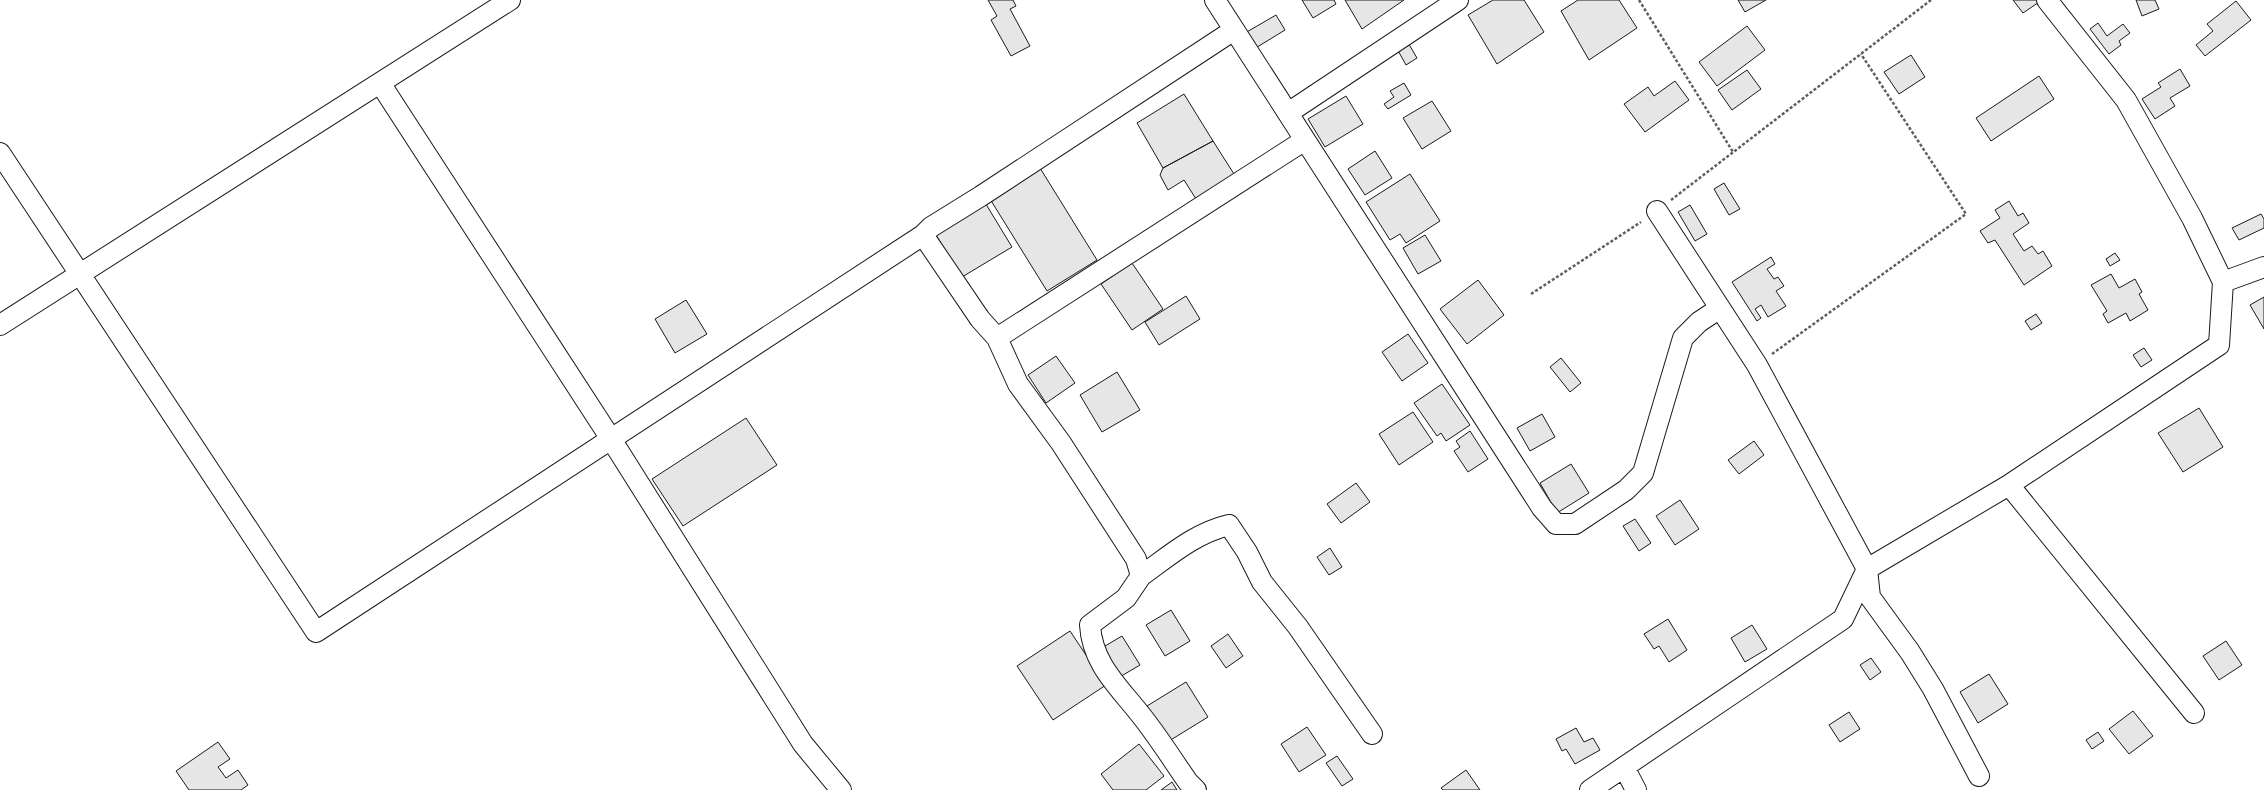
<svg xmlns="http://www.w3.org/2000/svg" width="2264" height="790" font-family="Manrope,sans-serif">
<rect width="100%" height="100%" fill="#fff"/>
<path fill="#e6e6e6" stroke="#1a1a1a" d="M988,0H1013L1016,6L1010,9L1030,46L1011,56L991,20L997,16Z
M1302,0H1334L1336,4L1313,18Z
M1345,0H1404L1362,29Z
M1493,0H1524L1544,32L1497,64L1468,15Z
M1578,0H1619L1637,28L1589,60L1561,11Z
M1738,0H1766L1745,12Z
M2013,0H2042L2023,13Z
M2136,0H2155L2159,9L2142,16Z
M2236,1L2251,20L2205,56L2196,45L2213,31L2207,24Z
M1276,15L1285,30L1254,49L1245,33Z
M2098,23L2107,36L2123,24L2130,33L2119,41L2121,45L2109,54L2090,29Z
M1747,26L1765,50L1717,86L1699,62Z
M1407,41L1417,58L1406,65L1396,47Z
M1911,55L1925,77L1899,94L1884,72Z
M2180,69L2190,86L2170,98L2175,106L2155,119L2142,99L2161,87L2158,83Z
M1747,70L1761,89L1732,110L1718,90Z
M2039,76L2054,99L1991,141L1976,118Z
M1675,81L1689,100L1645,132L1624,104L1648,87L1654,96Z
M1404,83L1411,95L1388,109L1384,104L1394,97L1390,91Z
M1184,94L1213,141L1163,168L1137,123Z
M1346,96L1363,124L1325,147L1308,119Z
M1432,101L1451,131L1422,149L1403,118Z
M1213,141L1234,174L1196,199L1184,180L1168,190L1160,175L1163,168Z
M1375,151L1392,178L1365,195L1348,169Z
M1040,168L1097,260L1047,291L990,199Z
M1410,174L1440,221L1406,243L1400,234L1390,240L1366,202Z
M1724,183L1740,209L1729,215L1714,189Z
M981,196L1012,247L962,277L931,227Z
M2009,201L2018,216L2023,213L2029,223L2013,234L2024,251L2032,246L2038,254L2043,251L2052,266L2024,285L1995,240L1988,243L1980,231L2000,218L1995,210Z
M1690,205L1707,234L1695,241L1678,212Z
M2261,214L2264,219V228L2239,240L2232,228Z
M1425,235L1441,261L1418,274L1403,248Z
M2115,253L2120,260L2110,266L2106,259Z
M1771,257L1775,264L1767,269L1774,279L1778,277L1784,286L1776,291L1786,306L1768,317L1761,305L1755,309L1761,318L1757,321L1732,282Z
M1132,263L1163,309L1132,330L1101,284Z
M2111,274L2119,288L2135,279L2142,292L2139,294L2148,310L2130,321L2126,313L2108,323L2103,314L2107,311L2091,285Z
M1478,280L1504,315L1467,344L1440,309Z
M1186,296L1200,319L1159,345L1145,322Z
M2264,297V329L2250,305Z
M686,300L707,334L675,353L655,319Z
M2036,314L2042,323L2031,330L2025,321Z
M1408,334L1428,363L1402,381L1382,352Z
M2144,348L2152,360L2141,367L2133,355Z
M1056,356L1075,383L1046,403L1028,375Z
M1561,358L1581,383L1570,392L1550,367Z
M1117,372L1140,410L1102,432L1080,395Z
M1442,384L1470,425L1446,441L1441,433L1437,436L1414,403Z
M2199,408L2223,447L2183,472L2158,433Z
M1413,412L1433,442L1399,465L1379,434Z
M1542,414L1555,437L1530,451L1517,428Z
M746,418L777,465L683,526L652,479Z
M1470,431L1488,459L1468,472L1454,451L1460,447L1456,441Z
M1754,441L1764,455L1739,474L1728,460Z
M1571,464L1589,493L1557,513L1540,483Z
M1356,483L1370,502L1341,523L1327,504Z
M1680,500L1699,529L1675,545L1656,516Z
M1635,519L1651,543L1639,551L1623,526Z
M1330,548L1342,567L1329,575L1317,557Z
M1171,610L1190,641L1165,656L1146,625Z
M1668,619L1687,650L1669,662L1659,646L1654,649L1644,634Z
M1752,625L1767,649L1745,662L1731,638Z
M1070,631L1106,685L1053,720L1017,666Z
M1228,634L1243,656L1226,668L1211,646Z
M1122,636L1140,665L1118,678L1100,649Z
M2226,641L2242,665L2219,680L2203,656Z
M1871,658L1881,672L1870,680L1860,665Z
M1989,674L2008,704L1978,723L1960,692Z
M1186,682L1208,717L1169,741L1147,706Z
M2133,711L2153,736L2129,754L2109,729Z
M1849,712L1860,729L1840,742L1829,725Z
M1307,727L1326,755L1299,772L1281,744Z
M1576,728L1584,742L1593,738L1600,750L1575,764L1566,749L1562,751L1556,739Z
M2098,732L2104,741L2092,749L2086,740Z
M218,742L230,759L218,767L226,778L238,770L248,785L241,790H189L176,771Z
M1139,744L1164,776L1146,790H1113L1101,774Z
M1337,756L1353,779L1342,786L1326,763Z
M1466,770L1480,790H1443L1441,788Z
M1172,782L1177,790H1161Z"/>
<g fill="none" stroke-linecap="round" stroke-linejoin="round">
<g stroke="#1a1a1a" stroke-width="22">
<path id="minor" d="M1215,0L1542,508L1556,524H1575L1626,490L1643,473L1683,338L1699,322L1720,308
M2047,0L2126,100L2192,218L2223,282L2264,267
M380,83L611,439L803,744L841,790
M1288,113L1458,0
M0,153L316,632L923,235L931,227L981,196L1234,30
M1657,211L1757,365L1867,569L1870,597L1910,652L1933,689L1979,776
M923,235L980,319L997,338L1305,140
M0,325L510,0
M997,338L1018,384L1061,443L1136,559L1141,576L1126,598L1090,625C1092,663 1118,686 1140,714C1157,735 1172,759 1188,782L1196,790
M2009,485L2194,713
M1141,576C1169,556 1195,533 1229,525L1247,552L1262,582L1298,627L1372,734
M1624,767L1636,790
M1590,790L1843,619L1867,569L2009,485L2219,345L2223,282"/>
</g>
<path stroke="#5f5f5f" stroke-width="2.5" stroke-dasharray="3 2" stroke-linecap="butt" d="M1639,0L1733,152
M1671,200L1931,0
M1531,294L1641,222
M1772,354L1966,214L1861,54"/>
<use href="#minor" stroke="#fff" stroke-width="20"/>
</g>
</svg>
